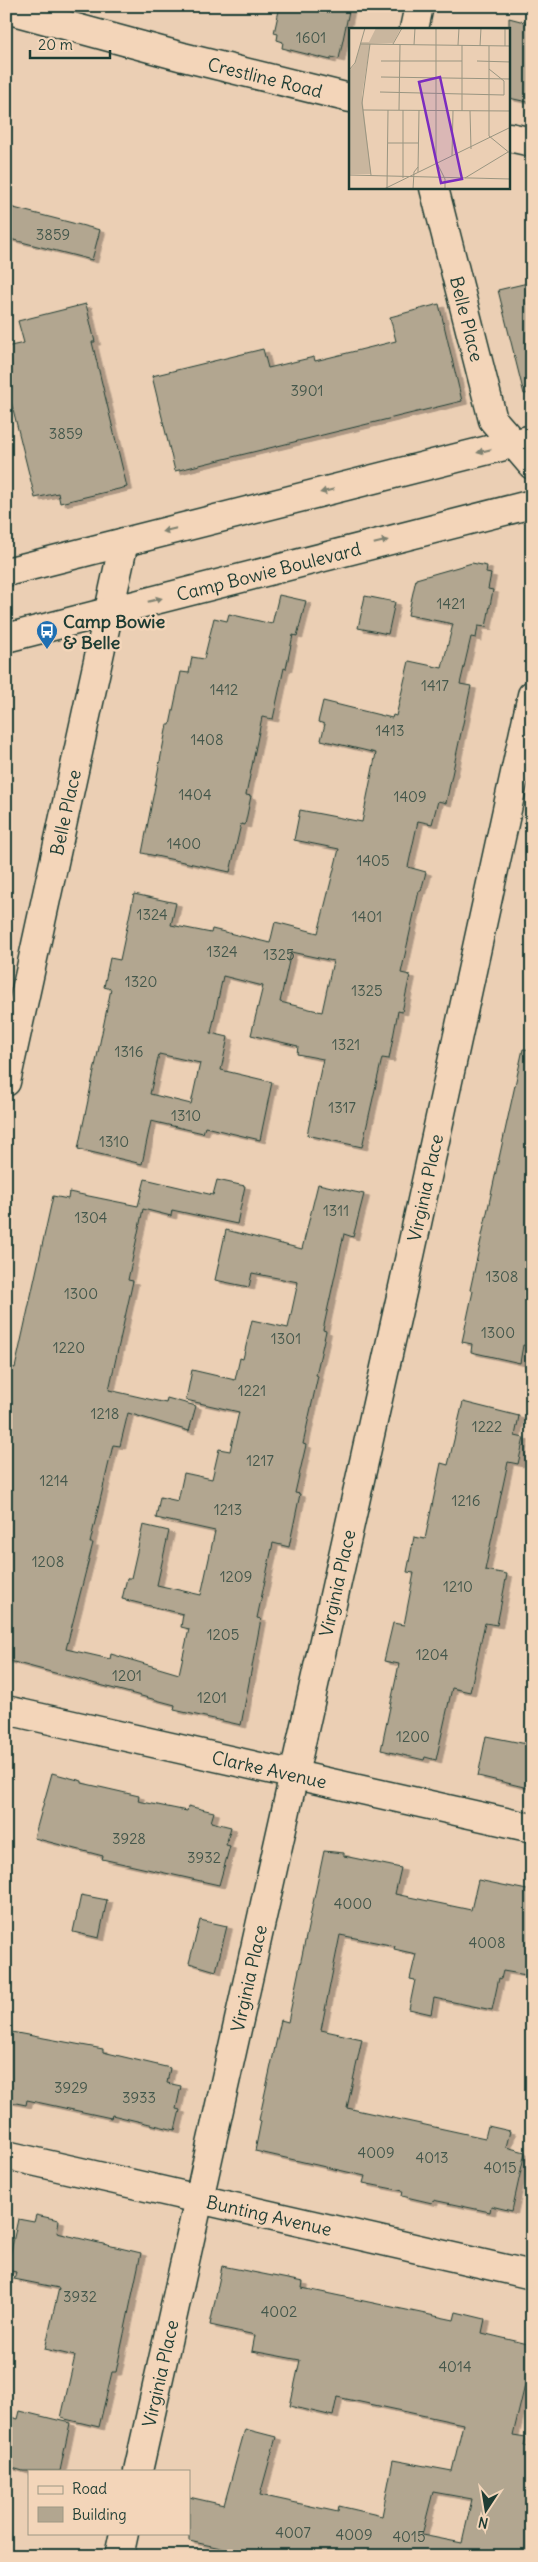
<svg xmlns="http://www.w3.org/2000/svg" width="538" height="2562" font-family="Delius,sans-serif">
<defs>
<filter id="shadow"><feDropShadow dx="5.5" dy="3" stdDeviation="0" flood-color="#0004"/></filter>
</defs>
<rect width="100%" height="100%" fill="#ebcfb4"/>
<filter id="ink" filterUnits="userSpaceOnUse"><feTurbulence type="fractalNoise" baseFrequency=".02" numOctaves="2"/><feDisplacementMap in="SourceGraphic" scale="10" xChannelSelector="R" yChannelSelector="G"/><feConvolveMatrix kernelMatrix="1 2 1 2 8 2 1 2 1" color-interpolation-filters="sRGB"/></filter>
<g filter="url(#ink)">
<path fill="#b2a690" stroke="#1f3d34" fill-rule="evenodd" filter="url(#shadow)" d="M280,6H350L339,59L331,57V60L282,48L283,42L277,40L278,34L274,33Z
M509,18L532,24V103L509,98Z
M6,206L100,230L92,260L6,238Z
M532,282V393L524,394L498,290Z
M86,304L95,342H92L127,487L60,503L58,493L35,498L6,381V347L24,343L18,321Z
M439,304L462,401L175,471L152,376L263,349L268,368L314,357L315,361L396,341L390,317Z
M472,563L487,566L486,573L491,574L488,589L493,590L486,627L478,626L476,638L471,637L460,684L471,686L446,803L438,801L432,824L418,821L408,867L426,872L421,891H419L401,973L410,975L402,1012L398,1011L389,1059L382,1058L362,1147L307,1135L323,1059L297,1054L298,1046L251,1035L263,986L223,976L211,1033L228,1037L221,1070L272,1082L260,1140L205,1127L203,1133L151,1121L142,1164L78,1149L111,989L104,987L110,958L120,960L134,894L176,903L171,925L211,933L212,929L270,943L275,922L318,933L339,849L294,840L300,810L362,822L376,753L321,740L325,724L318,722L323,701L392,718L393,715L396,716L409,661L442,668L453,624L408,615L416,579ZM291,952L333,961L322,1012L280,1002ZM159,1054L200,1063L191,1104L150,1094Z
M279,595L306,601L297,636L293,635L286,669L284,668L273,719L262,717L246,795L251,796L245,825L241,824L230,872L142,853L167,725H170L181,672L189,673L192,657L204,659L214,618L227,621L229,614L272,624Z
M365,596L395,602L388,634L358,628Z
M523,1049L532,1050V1347L523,1345L520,1363L471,1352L472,1344L462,1342L473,1291L470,1290Z
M145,1179L213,1195L217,1180L245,1186L237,1224L172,1210L171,1216L143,1209L128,1280L133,1281L109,1390L166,1403L167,1398L196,1406L189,1431L128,1413L120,1446L113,1445L90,1543H93L66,1649L110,1659L111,1654L179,1674L189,1629L181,1627L183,1614L122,1599L127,1578H131L143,1525L169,1531L157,1585L201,1595L215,1531L156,1518L160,1497L178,1501L184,1473L212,1479L219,1449L230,1451L239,1412L186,1400L192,1370L235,1380L240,1358L243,1359L252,1320L288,1328L298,1282L252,1273L249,1287L215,1280L226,1230L302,1249L318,1184L364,1194L353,1237L344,1234L323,1330L326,1331L316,1375L318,1376L303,1444L306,1445L295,1493L300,1494L289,1547L273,1543L257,1618L261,1619L241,1725L174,1710L175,1705L6,1660V1386L11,1367L15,1368L53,1196L68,1199L69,1192L138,1206Z
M463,1402L519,1416L515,1436L524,1438L518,1464L508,1462L485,1570L507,1574L497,1625L485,1623L470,1692L452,1688L436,1760L425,1757L424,1760L381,1750L399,1664L384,1661L393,1623L404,1625L414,1573L407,1572L414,1537L425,1539L441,1463L448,1465Z
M486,1736L532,1745V1789L478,1776Z
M52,1773L82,1781V1783L139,1796L138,1801L187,1811L188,1806L214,1812L211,1822L231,1827L226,1845L230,1846L219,1885L102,1859L103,1856L34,1838Z
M324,1851L344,1853V1856L401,1868L395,1894L471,1910L478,1880L532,1891V1976L503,1971L501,1979L499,1978L492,2010L434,1998L431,2014L409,2009L415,1980L410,1979L416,1954L394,1949L395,1946L340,1935L321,2030L362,2039L347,2108L485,2138L488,2126L510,2131L506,2147L525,2152L512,2211L491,2206L490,2212L433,2200L432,2203L402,2196L403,2191L363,2183L365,2176L255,2151L261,2121L259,2120L281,2020L288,2022Z
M81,1895L107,1900L99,1938L73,1932Z
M200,1920L227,1926L216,1971L189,1963Z
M6,2031L103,2049V2052L170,2068L167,2083L181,2086L176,2109L180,2110L175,2130L112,2115L111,2118L27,2100L26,2105L6,2101Z
M36,2215L59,2220L57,2233L141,2253L116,2372H112L99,2427L61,2418L75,2356L45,2349L59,2288L14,2279L16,2272L7,2270L18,2219L34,2222Z
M222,2266L303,2282L302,2288L454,2320L456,2312L485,2319L482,2333L532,2345V2356L513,2435L526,2437L524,2446L532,2447V2556H270L249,2551L248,2554L189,2541V2497L224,2505L245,2429L276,2437L260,2495L338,2512L339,2506L382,2516L393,2460L452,2471L463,2424L337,2397L333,2416L290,2406L300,2360L252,2351L255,2335L210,2325ZM433,2492L472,2499L462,2543L422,2535Z
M20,2411L70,2423L60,2471H23L9,2467L11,2458L6,2457V2416L18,2419Z"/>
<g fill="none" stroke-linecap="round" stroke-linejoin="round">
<g stroke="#1f3d34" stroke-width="31">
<g id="minor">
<path id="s1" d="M6,9L183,57L350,98"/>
<path d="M414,29L419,6"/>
<path d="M509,137L532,142"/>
<path id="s2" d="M434,188L493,420L514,444"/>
<path id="s3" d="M6,1082L124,542"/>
<path id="s4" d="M6,1710L532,1828"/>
<path id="s5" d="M6,2155L532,2275"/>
<path id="s6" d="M138,2471L404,1283L532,695"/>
<path d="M119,2556L124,2533"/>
</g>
</g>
<g stroke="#1f3d34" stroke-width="31">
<g id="major">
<path d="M514,444L532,465"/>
<path d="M6,572L532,439"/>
<path id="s7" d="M6,638L532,504"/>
</g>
</g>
<use href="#minor" stroke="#f3d5b9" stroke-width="28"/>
<use href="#major" stroke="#f3d5b9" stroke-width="28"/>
</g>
<defs><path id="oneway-solid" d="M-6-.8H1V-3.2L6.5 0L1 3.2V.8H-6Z" transform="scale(1.25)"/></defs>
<g fill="#7e8170">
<use href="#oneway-solid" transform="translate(484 451) rotate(166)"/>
<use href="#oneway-solid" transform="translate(327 491) rotate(166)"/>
<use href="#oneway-solid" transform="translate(169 530) rotate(166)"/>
<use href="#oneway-solid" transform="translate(381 542) rotate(-14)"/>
<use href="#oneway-solid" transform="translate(155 600) rotate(-14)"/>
</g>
</g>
<defs>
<g id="bus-pin" transform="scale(1.125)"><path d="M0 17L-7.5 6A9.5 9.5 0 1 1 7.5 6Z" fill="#1f6fb2" stroke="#f3d5b9"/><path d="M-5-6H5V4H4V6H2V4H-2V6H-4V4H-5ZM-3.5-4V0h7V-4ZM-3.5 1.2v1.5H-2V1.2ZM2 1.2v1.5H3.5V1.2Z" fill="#fff"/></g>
</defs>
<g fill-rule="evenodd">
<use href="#bus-pin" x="47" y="631"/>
</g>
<g text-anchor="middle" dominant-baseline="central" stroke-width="5" stroke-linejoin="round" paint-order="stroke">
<g font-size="15" fill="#44574b">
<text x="311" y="37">1601</text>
<text x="53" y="234">3859</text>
<text x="307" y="390">3901</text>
<text x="66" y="433">3859</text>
<text x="451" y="603">1421</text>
<text x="435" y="685">1417</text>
<text x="224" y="689">1412</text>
<text x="390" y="730">1413</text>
<text x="207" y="739">1408</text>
<text x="195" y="794">1404</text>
<text x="410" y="796">1409</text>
<text x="184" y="843">1400</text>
<text x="373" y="860">1405</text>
<text x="152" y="914">1324</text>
<text x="367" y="916">1401</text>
<text x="222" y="951">1324</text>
<text x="279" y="954">1325</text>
<text x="141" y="981">1320</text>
<text x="367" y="990">1325</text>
<text x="346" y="1044">1321</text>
<text x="129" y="1051">1316</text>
<text x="342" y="1107">1317</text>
<text x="186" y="1115">1310</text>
<text x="114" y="1141">1310</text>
<text x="336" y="1210">1311</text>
<text x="91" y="1217">1304</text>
<text x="502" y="1276">1308</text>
<text x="81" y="1293">1300</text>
<text x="498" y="1332">1300</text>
<text x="286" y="1338">1301</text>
<text x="69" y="1347">1220</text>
<text x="252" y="1390">1221</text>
<text x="105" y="1413">1218</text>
<text x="487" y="1426">1222</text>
<text x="260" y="1460">1217</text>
<text x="54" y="1480">1214</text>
<text x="466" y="1500">1216</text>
<text x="228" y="1509">1213</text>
<text x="48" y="1561">1208</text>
<text x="236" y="1576">1209</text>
<text x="458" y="1586">1210</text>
<text x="223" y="1634">1205</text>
<text x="432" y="1654">1204</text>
<text x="127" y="1675">1201</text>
<text x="212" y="1697">1201</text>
<text x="413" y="1736">1200</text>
<text x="129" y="1838">3928</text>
<text x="204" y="1857">3932</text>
<text x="353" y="1903">4000</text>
<text x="487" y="1942">4008</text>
<text x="71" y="2087">3929</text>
<text x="139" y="2097">3933</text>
<text x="376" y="2152">4009</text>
<text x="432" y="2157">4013</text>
<text x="500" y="2167">4015</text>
<text x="80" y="2296">3932</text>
<text x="279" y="2311">4002</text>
<text x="455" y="2366">4014</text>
<text x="293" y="2532">4007</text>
<text x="354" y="2534">4009</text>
<text x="409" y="2536">4015</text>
</g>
<g font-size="18" fill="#1f3d34" stroke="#f3d5b9">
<text stroke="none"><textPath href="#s1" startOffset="268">Crestline Road</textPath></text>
<text stroke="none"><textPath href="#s2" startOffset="135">Belle Place</textPath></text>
<text stroke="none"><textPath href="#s7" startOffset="271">Camp Bowie Boulevard</textPath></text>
<text stroke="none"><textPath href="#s3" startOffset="276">Belle Place</textPath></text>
<text stroke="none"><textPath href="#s6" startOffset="1315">Virginia Place</textPath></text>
<text stroke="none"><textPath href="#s6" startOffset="910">Virginia Place</textPath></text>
<text stroke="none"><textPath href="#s4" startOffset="270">Clarke Avenue</textPath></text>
<text stroke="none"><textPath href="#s6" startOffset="505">Virginia Place</textPath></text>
<text stroke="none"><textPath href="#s5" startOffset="270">Bunting Avenue</textPath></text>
<text stroke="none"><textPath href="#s6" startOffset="100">Virginia Place</textPath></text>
</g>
<g font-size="18" font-weight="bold" fill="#1f3d34" stroke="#f3d5b9" text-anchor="start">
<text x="63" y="621">Camp Bowie<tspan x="63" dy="21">&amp; Belle</tspan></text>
</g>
</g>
<g transform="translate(349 28)">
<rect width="161" height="161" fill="#ebcfb4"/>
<path d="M27,0H52L44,15L21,16L13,67L22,146H0V43L6,36L12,14H20Z" fill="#c9b69e"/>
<path fill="none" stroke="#999581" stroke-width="1" d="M88,0L162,1M11,16L162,18M21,16L13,75L22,147M44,16L53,0M65,17L66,0M109,17L110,0M131,18L132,0M140,18V108L162,126M156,18V0M32,33H113M128,33L162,34M0,42L6,35L16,0M32,49L162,51M31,64L155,67V53L140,41M14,82L162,83M50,82L51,17M113,83V17M121,83L122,121M39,115H69M103,128L104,83M87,136V0M89,137L96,151V161M69,144L70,82M0,147L162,151M54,150V82M116,150L159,124M38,160L39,82M35,161L162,99M64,161L65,144L69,139"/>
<path fill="#7b2cbf" fill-opacity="0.15" stroke="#7b2cbf" stroke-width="2.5" d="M91,49L113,151L92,155L70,54Z"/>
<rect width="161" height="161" fill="none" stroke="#1f3d34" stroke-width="2.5"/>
</g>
<rect width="538" height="2562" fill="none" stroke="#f3d5b9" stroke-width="25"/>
<rect x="12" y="12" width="513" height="2537" fill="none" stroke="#1f3d34" stroke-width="2" filter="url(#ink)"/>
<rect x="28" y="2470" width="162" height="65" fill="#f3d5b9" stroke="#9e9884"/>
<rect x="38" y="2486" width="25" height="8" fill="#f3d5b9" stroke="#9e9884"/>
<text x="72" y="2494" font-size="15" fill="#1f3d34">Road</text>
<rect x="38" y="2507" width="25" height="15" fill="#b2a690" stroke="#9e9884"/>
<text x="72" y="2520" font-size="15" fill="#1f3d34">Building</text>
<g transform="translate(486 2510) rotate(192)" stroke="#f3d5b9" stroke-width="4" paint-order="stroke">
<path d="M0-4L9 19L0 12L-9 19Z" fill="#1f3d34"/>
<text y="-8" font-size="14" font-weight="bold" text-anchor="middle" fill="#1f3d34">N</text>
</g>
<path d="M30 50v8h80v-8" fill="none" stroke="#1f3d34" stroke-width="2.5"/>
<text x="38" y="50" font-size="15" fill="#1f3d34" stroke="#f3d5b9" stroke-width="4" paint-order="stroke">20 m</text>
</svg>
